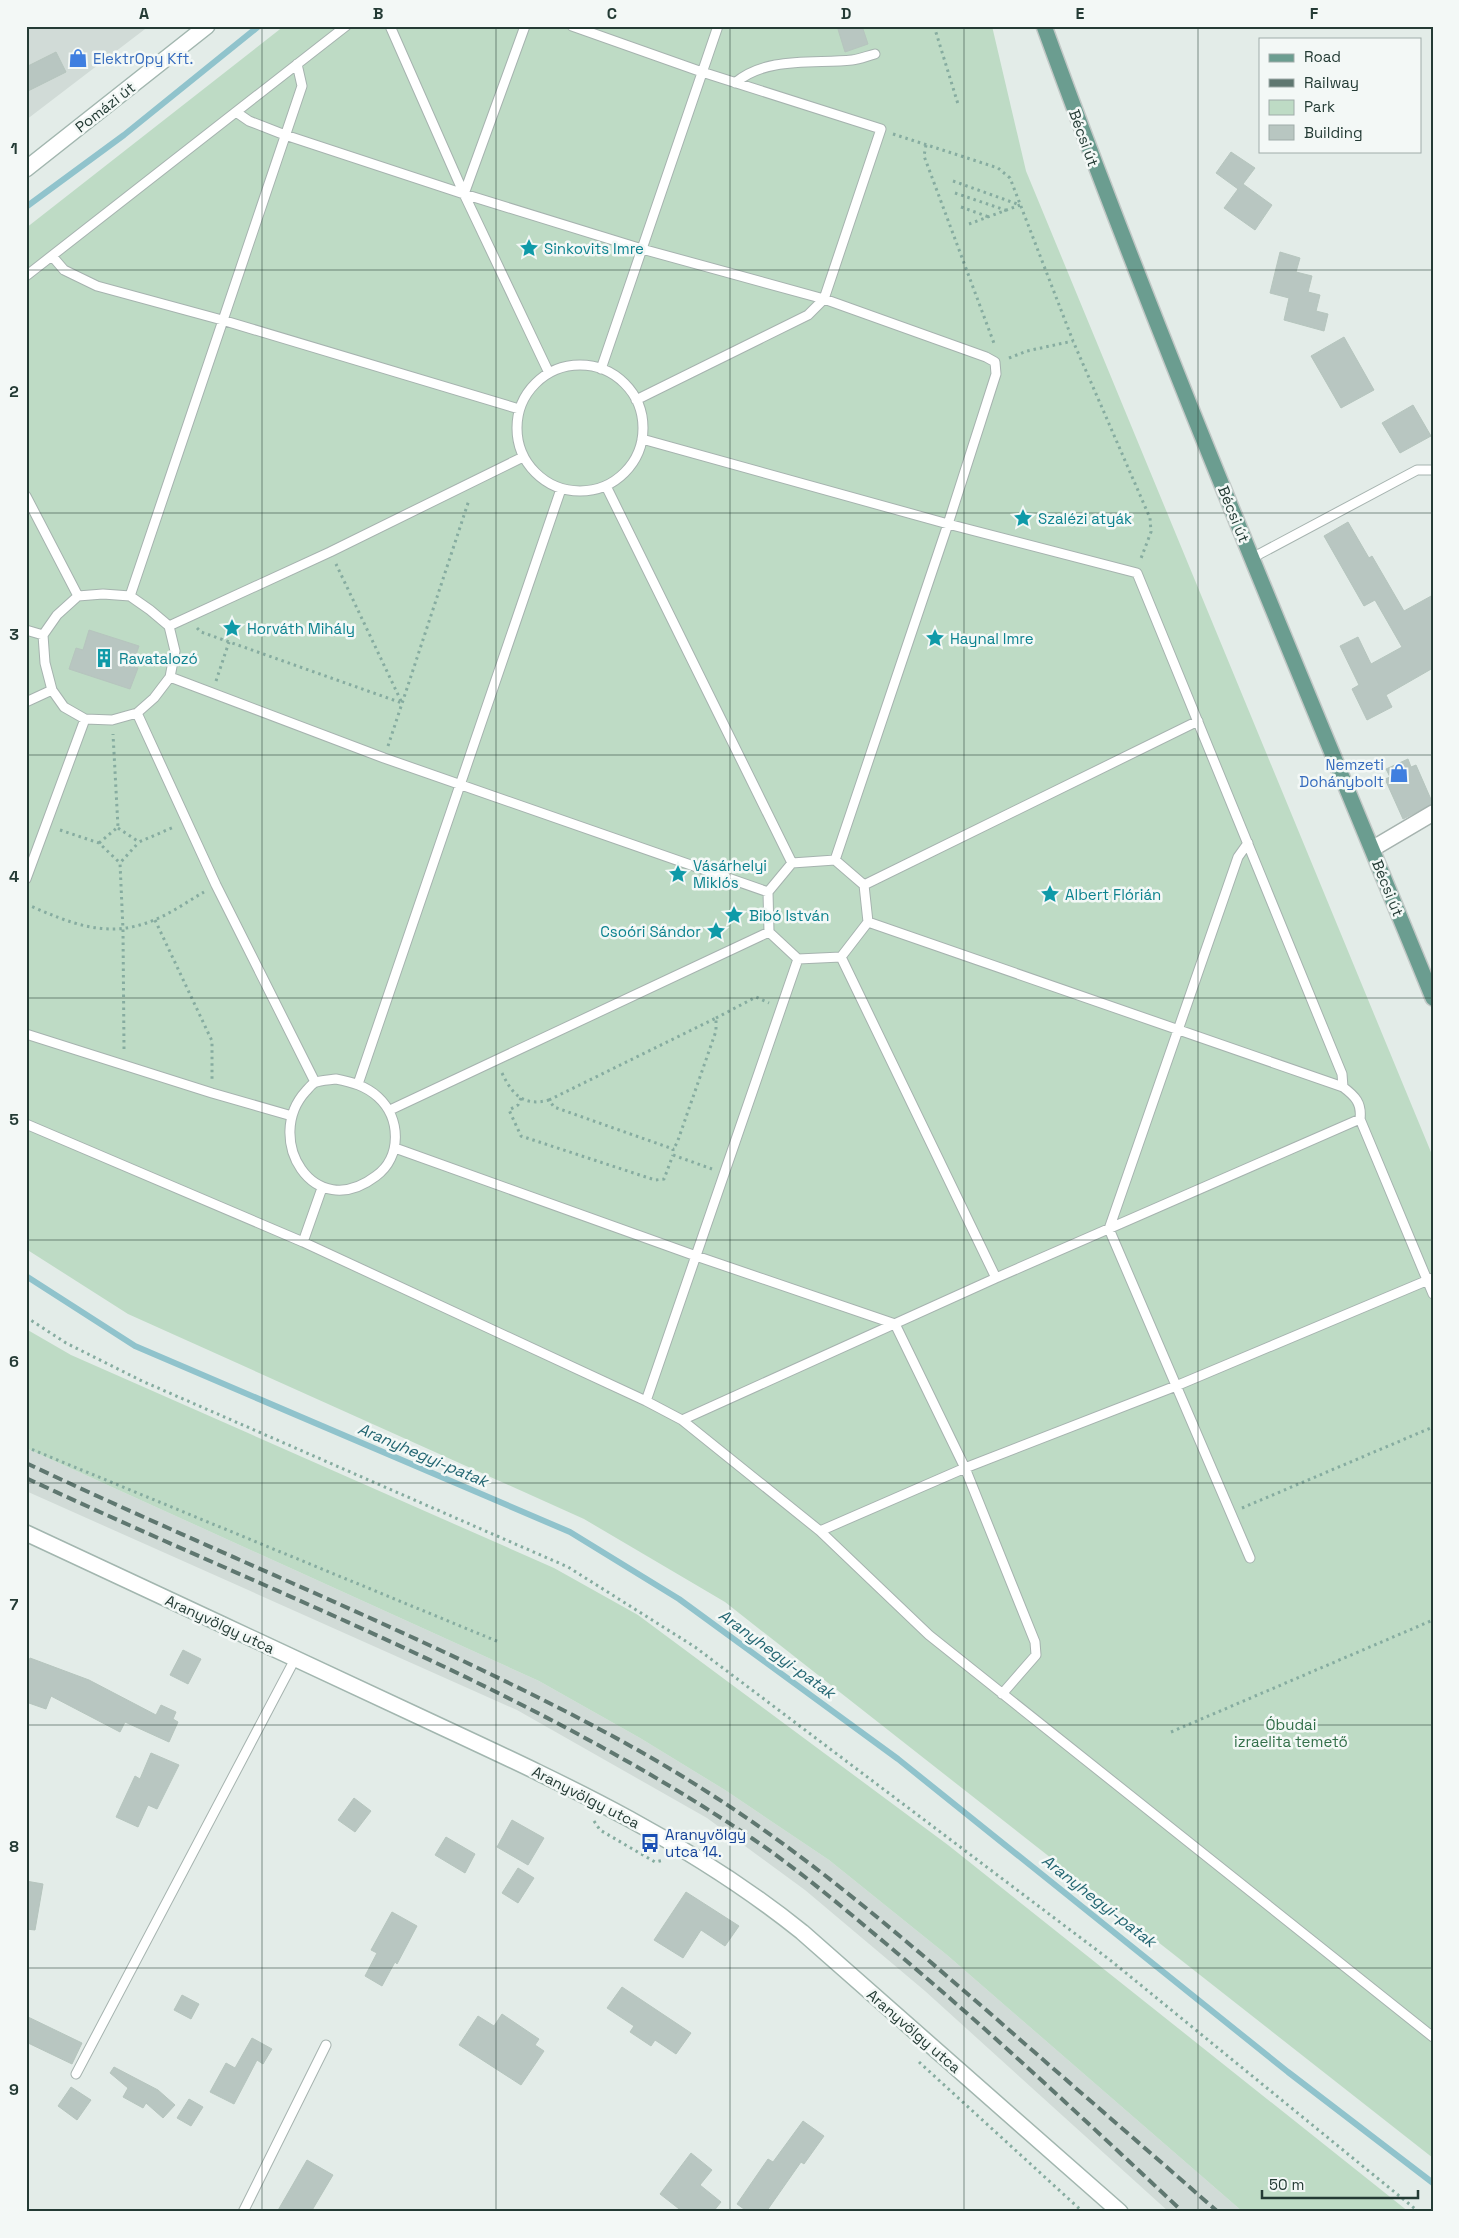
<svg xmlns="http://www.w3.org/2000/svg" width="1459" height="2238" font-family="'Space Grotesk',sans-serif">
<rect width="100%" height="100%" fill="#e3ece8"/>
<path fill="#d1dbd7" d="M26,26H149L26,120Z
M26,1448L539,1681L640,1738L725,1790L829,1860L947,1955L1243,2212H1169L925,1991L805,1890L707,1818L517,1710L26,1491Z"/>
<path fill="#bedbc5" d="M284,26H992L1026,171L1433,1157V2158L725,1602L584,1519L128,1314L26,1249V228Z
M26,1329L71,1355L554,1568L638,1615L948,1845L1409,2212H1243L947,1955L829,1860L725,1790L640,1738L539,1681L26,1448Z"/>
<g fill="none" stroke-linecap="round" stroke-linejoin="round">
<path stroke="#90c3cc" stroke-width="6" d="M26,207L124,135L259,26
M26,1276L135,1346L570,1532L679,1599L898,1759L1288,2072L1433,2183"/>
</g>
<path fill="#b8c6c1" stroke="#b6c5be" d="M837,26H862L868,44L845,52Z
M56,52L66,72L26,92V67Z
M1231,152L1255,168L1243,184L1272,205L1255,230L1224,208L1238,189L1216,173Z
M1280,252L1300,258L1296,272L1312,276L1308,292L1320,295L1316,311L1328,314L1324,331L1284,320L1289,298L1270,293Z
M1344,337L1374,390L1341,408L1311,356Z
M1413,405L1431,436L1400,453L1382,423Z
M1348,522L1369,558L1372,556L1404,611L1433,595V668L1386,695L1392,707L1367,720L1352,689L1359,685L1340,646L1358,637L1371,664L1402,647L1375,600L1364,606L1324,536Z
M89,630L139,646L132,666L138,668L130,689L69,669L76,648L83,650Z
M1408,759L1411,767L1416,765L1433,804L1403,819L1385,779L1390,777L1386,769Z
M183,1650L201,1659L188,1684L170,1675Z
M30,1658L89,1680L156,1715L161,1705L176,1712L173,1719L178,1722L169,1742L125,1722L120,1732L51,1696L46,1709L26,1702V1667Z
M151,1753L179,1765L157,1809L148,1805L138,1827L116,1817L135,1776L140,1779Z
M354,1798L371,1811L355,1832L338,1820Z
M512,1820L544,1838L528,1865L497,1847Z
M446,1837L475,1854L465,1873L435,1855Z
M518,1868L534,1878L518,1903L502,1893Z
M26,1881L43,1884L35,1930L26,1929Z
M686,1892L739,1926L725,1946L701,1930L683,1958L654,1940Z
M392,1912L417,1926L397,1964L395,1962L382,1986L365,1976L377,1953L371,1950Z
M622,1987L691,2033L676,2054L655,2040L651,2046L630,2032L634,2026L607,2008Z
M182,1995L199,2004L191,2019L174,2010Z
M502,2014L539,2039L535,2045L544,2051L521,2085L459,2045L478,2016L494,2026Z
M26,2016L82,2043L72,2064L26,2042Z
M252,2038L272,2049L263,2064L257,2060L234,2104L210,2092L226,2063L235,2068Z
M114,2067L158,2090L175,2105L163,2118L146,2103L143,2108L123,2097L128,2088L110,2073Z
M71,2087L91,2100L77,2120L58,2106Z
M189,2099L203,2107L191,2126L177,2118Z
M803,2121L824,2136L804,2164L801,2162L766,2212H748L737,2204L768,2159L773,2162Z
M691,2153L712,2170L700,2185L721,2202L713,2212H683L660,2194Z
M307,2160L333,2175L311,2212H277Z"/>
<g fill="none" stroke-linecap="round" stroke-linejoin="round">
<g stroke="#a6b3af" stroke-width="11">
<path id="lane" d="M390,26L464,194L549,373
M572,26L702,72L881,129L824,299L808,315L636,400
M735,83C766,56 815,64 852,60C860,59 867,56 875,54
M236,112L249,121L285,135L464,194L642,249L824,299L986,357L995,362L996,374L948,524L835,860
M464,194L525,26
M52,256L64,270L97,286L222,320L519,409
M26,276L346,26
M517 428a63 63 0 1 1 126 0a63 63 0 1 1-126 0Z
M601,369L718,26
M642,439L948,524L1137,573L1342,1074L1343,1087C1355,1096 1362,1103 1360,1119L1433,1294
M606,486L792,863
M26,496L78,596
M1252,558L1417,470H1433
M103,594L130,596L150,610L169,626L175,651L170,677L154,698L137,713L112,720L85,719L64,707L52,690L45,663L43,635L57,615L78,596Z
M130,596L302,86L297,64
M169,626L330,552L523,457
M26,630L43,635
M170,677L384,758L768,892
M26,702L52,690
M137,713L216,885L315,1082
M1248,843L1238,857L1109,1229L1250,1558
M835,860L864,885L868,922L841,957L798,959L769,932L768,892L792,863Z
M26,879L85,719
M864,885L1198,721
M868,922L1343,1087
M841,957L996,1278
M26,1034L212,1093L292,1116
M336,1079C352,1082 366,1086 378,1097C401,1118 402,1157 376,1176C313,1224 263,1138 306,1091C308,1089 311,1085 314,1083C319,1080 330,1080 336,1079Z
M358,1084L561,489
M390,1110L769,932
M26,1124L303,1242L646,1401L682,1420L820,1531L929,1635L1433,2037
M395,1148L696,1256L895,1324L965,1468L1035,1642L1036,1655L1002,1694
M303,1242L322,1188
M646,1401L798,959
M682,1420L996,1278L1360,1119
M820,1531L965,1468L1176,1386L1433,1278
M76,2074L295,1659
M243,2212L326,2045"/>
</g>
<g stroke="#a6b3af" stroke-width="18">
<path id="street" d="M1372,849L1433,813"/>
</g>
<g stroke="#a2b6af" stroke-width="18">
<path id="secondary" d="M26,169L207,26
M26,1533C156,1594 286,1654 416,1715C553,1779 684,1837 802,1932L1120,2212"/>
</g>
<g stroke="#c2c8c6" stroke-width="18">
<path id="primary" d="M1044,26C1163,354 1301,675 1433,998"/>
</g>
<path stroke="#86aca0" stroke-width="3" stroke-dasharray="2.5 4" stroke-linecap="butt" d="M934,26L958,104
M893,134L998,168L1010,178L1073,341L1150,518L1151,532L1140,561
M926,145L924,156L995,346
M953,181L1020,205
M955,193L1008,211
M961,207L989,217
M969,224L1020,205
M1009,358L1027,351L1073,341
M197,628L201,632L402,703L336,564
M216,681L229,642
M388,746L469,500
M118,828L139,842L174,827
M60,830L99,843L120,863
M99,843L118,827L113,734
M26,904C70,923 107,940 154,920C172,913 188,901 204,892
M155,920L212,1041V1079
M716,1018L756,997L769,1003
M124,1049L123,930L120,863L139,842
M502,1073C512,1094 523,1107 549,1100L554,1107L673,1149V1155L712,1169
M521,1098L518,1105L509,1110L521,1136L655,1180L664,1179L673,1155
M549,1100L716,1018V1031L677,1143L673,1149
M26,1317L66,1343L142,1381L568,1567L695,1647L1110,1960L1419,2212
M26,1447L499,1642
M1242,1508L1433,1427
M1171,1732L1433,1620
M594,1821L600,1830L655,1862L664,1860
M919,2062L1083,2212"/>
<use href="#lane" stroke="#fff" stroke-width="9"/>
<use href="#street" stroke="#fff" stroke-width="15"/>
<use href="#secondary" stroke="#fff" stroke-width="15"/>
<use href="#primary" stroke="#6b9d90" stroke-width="15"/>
<path stroke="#5f7770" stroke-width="4" stroke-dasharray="10 5" stroke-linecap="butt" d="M26,1463C170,1531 317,1592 461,1660C547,1701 632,1743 712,1795C812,1859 903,1938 992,2015C1067,2081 1143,2146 1218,2212
M26,1478C271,1593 528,1687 753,1839C799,1870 841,1906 884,1942C987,2028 1085,2120 1183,2212"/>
</g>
<path fill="none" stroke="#243b35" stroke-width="1" stroke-opacity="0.55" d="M262,26V2212M496,26V2212M730,26V2212M964,26V2212M1198,26V2212M26,270H1433M26,513H1433M26,755H1433M26,998H1433M26,1240H1433M26,1483H1433M26,1725H1433M26,1968H1433"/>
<defs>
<g id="shop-bare" transform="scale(1.5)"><path d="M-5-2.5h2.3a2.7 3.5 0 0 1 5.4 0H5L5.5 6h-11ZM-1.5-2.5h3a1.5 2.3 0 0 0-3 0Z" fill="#3f7fe0" stroke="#f3f8f6" stroke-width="2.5" paint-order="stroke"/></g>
<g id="sight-bare" transform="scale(1.5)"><path d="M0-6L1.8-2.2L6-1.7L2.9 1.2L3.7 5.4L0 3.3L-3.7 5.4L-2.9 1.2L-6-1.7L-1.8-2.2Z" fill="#0f9aa8" stroke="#f3f8f6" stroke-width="2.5" paint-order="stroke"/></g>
<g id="building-bare" transform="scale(1.5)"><path d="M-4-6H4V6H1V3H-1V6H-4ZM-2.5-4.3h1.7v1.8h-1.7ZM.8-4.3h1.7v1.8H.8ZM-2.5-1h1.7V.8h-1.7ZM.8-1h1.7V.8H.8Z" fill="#0f9aa8" stroke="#f3f8f6" stroke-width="2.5" paint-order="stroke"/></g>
<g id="bus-bare" transform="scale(1.5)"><path d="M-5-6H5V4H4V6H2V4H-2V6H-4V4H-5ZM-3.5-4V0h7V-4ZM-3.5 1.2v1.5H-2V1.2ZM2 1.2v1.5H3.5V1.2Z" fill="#1a4fb4" stroke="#f3f8f6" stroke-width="2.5" paint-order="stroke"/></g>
</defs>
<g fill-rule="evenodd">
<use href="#shop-bare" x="78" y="58"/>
<use href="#sight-bare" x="529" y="248"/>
<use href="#sight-bare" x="1023" y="518"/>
<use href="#sight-bare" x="232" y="628"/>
<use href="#sight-bare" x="935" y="638"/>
<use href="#building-bare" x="104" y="658"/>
<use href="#shop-bare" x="1399" y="773"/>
<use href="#sight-bare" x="678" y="874"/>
<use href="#sight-bare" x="1050" y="894"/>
<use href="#sight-bare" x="734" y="915"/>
<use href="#sight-bare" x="716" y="931"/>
<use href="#bus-bare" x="650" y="1843"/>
</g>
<g text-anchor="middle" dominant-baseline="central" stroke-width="5" stroke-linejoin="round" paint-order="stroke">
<g font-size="15" fill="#366cbe" stroke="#f3f8f6" text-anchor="start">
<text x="93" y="58">ElektrOpy Kft.</text>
<text x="1384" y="764" text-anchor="end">Nemzeti<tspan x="1384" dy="17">Dohánybolt</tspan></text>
</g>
<g font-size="15" fill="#243b35" stroke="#f3f8f6">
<text transform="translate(105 107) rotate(-38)">Pomázi út</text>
<text transform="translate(1084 138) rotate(70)">Bécsi út</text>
<text transform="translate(1234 514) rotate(68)">Bécsi út</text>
<text transform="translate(1388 888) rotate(68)">Bécsi út</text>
<text transform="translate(220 1624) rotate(25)">Aranyvölgy utca</text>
<text transform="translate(586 1797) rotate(27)">Aranyvölgy utca</text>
<text transform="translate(914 2031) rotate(41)">Aranyvölgy utca</text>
</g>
<g font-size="15" fill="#0d838f" stroke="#f3f8f6" text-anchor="start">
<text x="544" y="248">Sinkovits Imre</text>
<text x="1038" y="518">Szalézi atyák</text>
<text x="247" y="628">Horváth Mihály</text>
<text x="950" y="638">Haynal Imre</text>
<text x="119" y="658">Ravatalozó</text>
<text x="693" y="865">Vásárhelyi<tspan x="693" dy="17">Miklós</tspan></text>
<text x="1065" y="894">Albert Flórián</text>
<text x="749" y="915">Bibó István</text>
<text x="701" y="931" text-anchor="end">Csoóri Sándor</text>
</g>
<g font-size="15" fill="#326f49" stroke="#f3f8f6">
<text x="1291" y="1724">Óbudai<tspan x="1291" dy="17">izraelita temető</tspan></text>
</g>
<g font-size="15" fill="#164399" stroke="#f3f8f6" text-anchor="start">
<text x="665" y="1834">Aranyvölgy<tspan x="665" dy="17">utca 14.</tspan></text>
</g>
<g font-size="16" font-style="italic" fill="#236672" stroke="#f3f8f6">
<text transform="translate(423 1455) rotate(23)">Aranyhegyi-patak</text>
<text transform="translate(777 1654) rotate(36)">Aranyhegyi-patak</text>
<text transform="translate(1099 1901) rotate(38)">Aranyhegyi-patak</text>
</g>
</g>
<rect width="1459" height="2238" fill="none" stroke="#f3f8f6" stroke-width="55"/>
<rect x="1259" y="38" width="162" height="115" fill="#f3f8f6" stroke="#a0aca9"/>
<rect x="1269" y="54" width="25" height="8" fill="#6b9d90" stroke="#a0aca9"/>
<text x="1304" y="62" font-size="15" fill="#243b35">Road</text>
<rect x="1269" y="79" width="25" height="8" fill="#5f7770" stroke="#a0aca9"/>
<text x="1304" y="88" font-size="15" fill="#243b35">Railway</text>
<rect x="1269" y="100" width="25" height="15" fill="#bedbc5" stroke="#a0aca9"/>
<text x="1304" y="112" font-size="15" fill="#243b35">Park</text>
<rect x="1269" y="125" width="25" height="15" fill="#b8c6c1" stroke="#a0aca9"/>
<text x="1304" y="138" font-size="15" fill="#243b35">Building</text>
<path d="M1262 2190v8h156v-8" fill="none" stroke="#243b35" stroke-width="2.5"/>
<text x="1269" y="2190" font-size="15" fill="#243b35" stroke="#f3f8f6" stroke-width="4" paint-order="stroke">50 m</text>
<rect x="28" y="28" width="1404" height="2182" fill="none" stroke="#243b35" stroke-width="2"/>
<g font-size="16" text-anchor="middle" font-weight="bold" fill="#243b35">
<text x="144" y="19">A</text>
<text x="378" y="19">B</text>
<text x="612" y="19">C</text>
<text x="846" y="19">D</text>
<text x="1080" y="19">E</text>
<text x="1314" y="19">F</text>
<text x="14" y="154">1</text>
<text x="14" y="397">2</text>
<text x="14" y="640">3</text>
<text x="14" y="882">4</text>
<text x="14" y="1125">5</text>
<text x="14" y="1367">6</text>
<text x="14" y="1610">7</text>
<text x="14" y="1852">8</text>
<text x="14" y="2095">9</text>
</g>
</svg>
